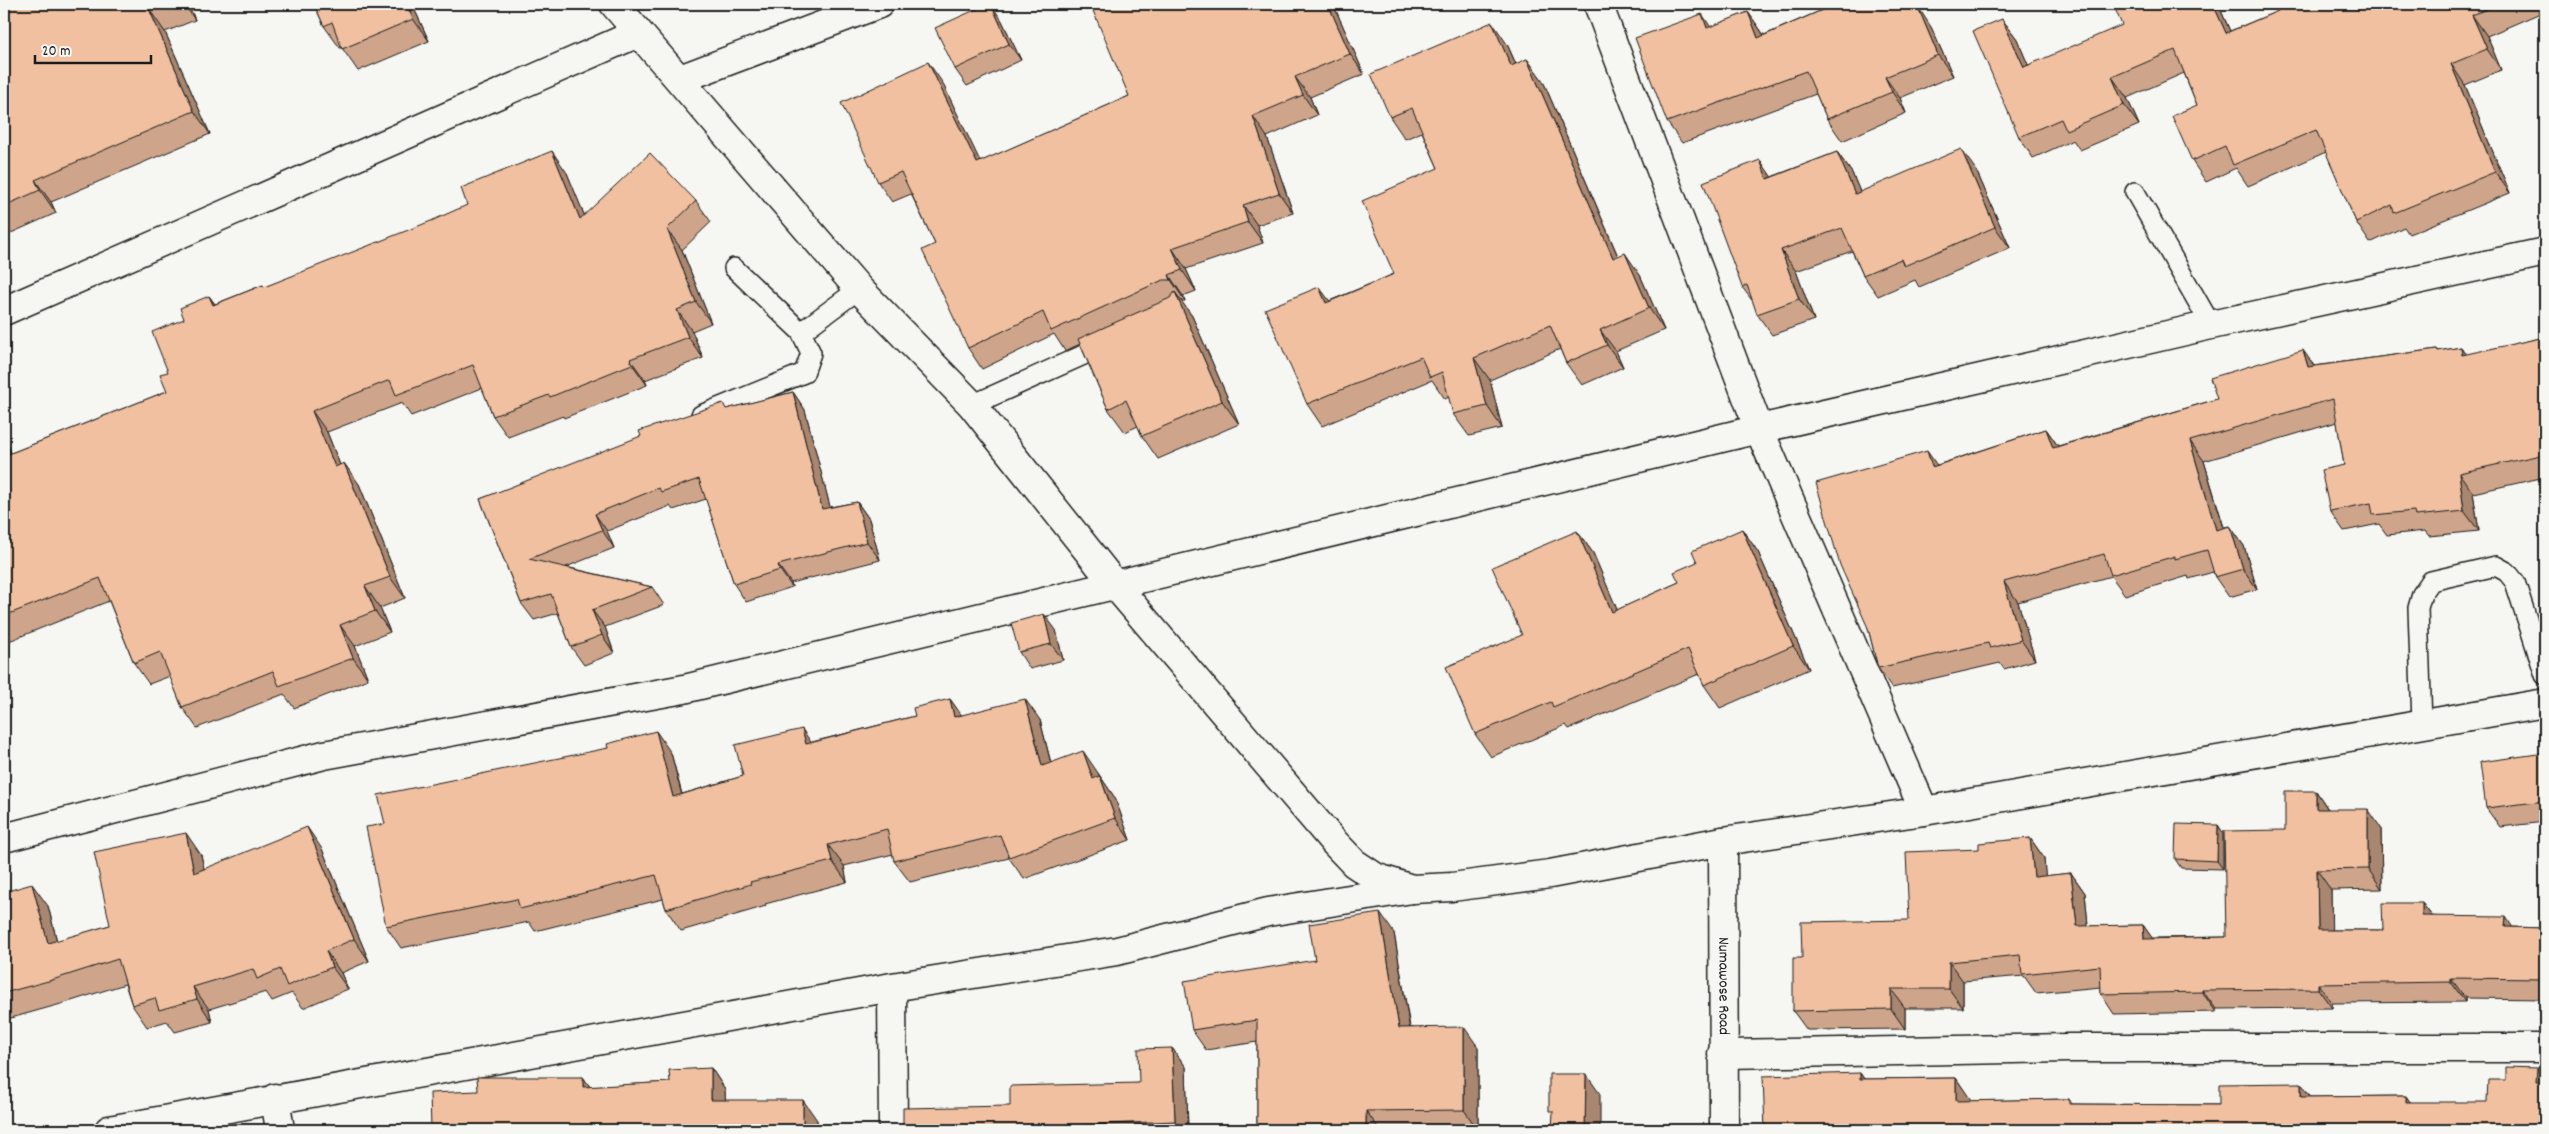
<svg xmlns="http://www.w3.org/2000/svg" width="2549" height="1134" font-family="Dekko,sans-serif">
<rect width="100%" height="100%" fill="#f6f6f2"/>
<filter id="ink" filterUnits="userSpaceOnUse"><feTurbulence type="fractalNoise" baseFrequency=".02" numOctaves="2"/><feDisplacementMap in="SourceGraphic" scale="10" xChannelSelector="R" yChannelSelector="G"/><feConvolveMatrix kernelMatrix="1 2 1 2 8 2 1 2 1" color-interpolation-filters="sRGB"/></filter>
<g filter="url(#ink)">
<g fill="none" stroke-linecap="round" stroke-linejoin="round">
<g stroke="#1c1c1c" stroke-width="22">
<path id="lane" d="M2135,192L2211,325
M801,332L859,289
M972,405L1108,344
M701,415L804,373L811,353L801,332L734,268
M2422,724L2418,608L2422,594L2431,581L2496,566L2507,572L2515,582L2545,675"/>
</g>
<g stroke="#1c1c1c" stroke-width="31">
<path id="street" d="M1598,4L1759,429L1924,811
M680,79L879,4
M4,311L638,33
M4,838L324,755L684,689L1759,429L2211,325L2545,252
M892,987L893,1130
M1722,1054L2070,1048H2545
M275,1098L280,1130
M109,1130L892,987L1117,951L1268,912L1412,889"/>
</g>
<g stroke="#1c1c1c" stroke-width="31">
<g id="secondary">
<path d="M614,4L859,289L972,405L1116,586L1333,841L1354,863L1375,877L1412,889L1452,887L1550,874L1723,841L1924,811L2545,703"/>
<path id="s1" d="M1723,841L1724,1130"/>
</g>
</g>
<use href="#lane" stroke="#f6f6f2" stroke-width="19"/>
<use href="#street" stroke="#f6f6f2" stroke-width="28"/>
<use href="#secondary" stroke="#f6f6f2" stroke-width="28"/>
</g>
<path fill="#cea58a" stroke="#1c1c1c" d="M4,4H201L190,8L195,20L165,32L210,134L51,202L56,213L9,234L4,226Z
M314,4H412L429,41L358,71L342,48H340L324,26Z
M1097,4H1339L1334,6L1364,74L1310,97L1317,115L1267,137L1293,213L1257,225L1263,243L1186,269L1196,291L1183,296L1185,301H1181L1192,316L1239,424L1158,459L1142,436L1138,426L1125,432L1108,409L1080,344L1065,351L1054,334L982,369L968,348L935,244L911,194L892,202L878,182L942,82L980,162L1129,96Z
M1836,4H1908L1910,8L1931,27L1953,76L1900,98L1906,113L1842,141L1827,119L1816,94L1682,143L1667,122L1711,27L1748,12L1764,35Z
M2218,4L2230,31L2278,11L2275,4H2545V11L2487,36L2501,70L2465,85L2510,193L2409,234L2404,227L2370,243L2356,222L2326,152L2248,186L2236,168L2206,182L2192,161L2197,105L2184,73L2127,98L2139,125L2080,150L2073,140L2033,158L2019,137L2002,19L2017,39L2028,65Z
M1001,19L1021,60L967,86L955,69Z
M1507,44L1516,64L1527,59L1543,81L1618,256L1640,275L1664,330L1616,351L1623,367L1582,385L1566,363L1560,349L1490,380L1502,428L1469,436L1453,414L1449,397L1445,399L1432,380L1322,426L1307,404L1319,287L1329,301L1394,274L1438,168L1422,132L1405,139L1390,117Z
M1837,152L1852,173L1860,192L1976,170L2010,248L1919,287L1915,280L1878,296L1863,275L1852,251L1796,271L1814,320L1772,335L1757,314L1754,303L1742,287L1760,160L1771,177Z
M567,173L584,215L696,201L711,222L682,250L711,323L692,331L703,358L645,380L647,385L564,418L563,416L508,437L493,416L482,388L411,416L402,403L327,432L340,465L359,484L405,598L380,608L390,632L355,646L368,679L294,708L284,694L197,728L182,707L170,676L149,684L134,663L109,601L4,643V435L11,453L167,391L184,319L209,296L215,304L263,285L265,287Z
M2545,337V477L2473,493L2479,531L2429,536L2425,531L2387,535L2379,524L2344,531L2330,511L2344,465L2337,422L2204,461L2224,527L2230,526L2244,546L2257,589L2229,597L2215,577L2213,572L2189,579L2188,576L2125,595L2111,576L2018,602L2035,660L2004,669L2000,663L1892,688L1878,668L1868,628L1937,465L2046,429L2058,446L2217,399L2314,366L2437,349L2439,351L2461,347L2466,355Z
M793,392L805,410L830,507L857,502L869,519L880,560L791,583L792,587L746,602L734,584L706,499L673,510L670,506L607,531L614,548L566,567L652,587L664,605L605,627L614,653L584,665L571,647L558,613L534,620L521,603L480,499L727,409Z
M1742,529L1758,552L1809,669L1720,708L1704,685L1699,674L1569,729L1566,725L1491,757L1475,734L1522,635L1577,531L1593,553L1617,610L1679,582L1697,562Z
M1056,630L1063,660L1030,669L1019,652Z
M950,699L961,715L1040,720L1051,763L1098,773L1100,776L1115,798L1130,840L1024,879L1009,858L910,882L894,861L893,854L844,866L847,882L765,904L766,906L681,931L666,909L663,899L535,931L529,922L401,948L386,926L385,824L608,748L671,753L682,794L743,776L812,742L915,716Z
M2545,753V822L2500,827L2486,808Z
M2316,791L2328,809L2381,828L2382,889L2331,890V930H2383L2422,903L2432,916L2512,927L2545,928V999L2465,998V1002L2332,1003V1008L2216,1009V1012L2114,1014L2101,994V987L2036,993L2024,976L1963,981V1008H1905V1029L1807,1030L1793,1011L1802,958L1909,920L1979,849L2030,838L2044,858L2045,876L2071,873L2085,893L2088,926L2143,925L2152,938L2226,937L2285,830Z
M2218,825L2223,833V869L2181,868L2175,859Z
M322,849L369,961L341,973L348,989L303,1008L292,993L272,1001L266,992L209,1009L212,1022L175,1032L167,1021L147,1027L132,1005L125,984L68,1002L4,1020V892L48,906L57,941L110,925L201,855L204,869Z
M1394,933L1410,1027L1478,1047V1130H1257V1042L1206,1050L1192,1030L1315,960Z
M1172,1048L1186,1067L1188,1130H903L1139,1083Z
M711,1068L725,1089V1100L817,1120V1130H431L478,1091L583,1077L590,1087L670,1082Z
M1860,1073L1864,1079L1956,1078L1971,1101L2069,1099L2072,1104L2219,1105L2301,1083L2310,1097L2406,1096L2410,1102L2545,1130H1765Z"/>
<path fill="#a88670" stroke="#1c1c1c" d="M184,4H187L190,8L195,20Z
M406,4H412L429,41L413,19Z
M991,4L1001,19L1021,60L1009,44Z
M1328,4H1333L1334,6L1364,74L1350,54Z
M1902,4H1908L1920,32L1905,10Z
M2213,4H2218L2240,54L2226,33Z
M1917,5L1931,27L1953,76L1938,55Z
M149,9L165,32L210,134L194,111Z
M1748,12L1763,34L1773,59L1758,38Z
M1702,14L1716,35L1707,28Z
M2472,15L2487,36L2501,70L2487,49Z
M2002,19L2017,39L2038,88L2024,67Z
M1492,22L1507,44L1526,88L1511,66Z
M1527,59L1543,81L1628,280L1613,258Z
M928,62L942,82L991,184L977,163Z
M2451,64L2465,85L2510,193L2495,172Z
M1295,77L1310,97L1317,115L1303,95Z
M1885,77L1900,98L1906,113L1892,92Z
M2112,77L2127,98L2139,125L2124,105Z
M1253,116L1267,137L1293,213L1279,193Z
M1961,149L1976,170L2010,248L1995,227Z
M552,151L567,173L595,241L580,219Z
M1837,152L1852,173L1870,215L1855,194Z
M1760,160L1775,182L1767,179Z
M35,180L51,202L56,213L40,190Z
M1243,205L1257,225L1263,243L1248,222Z
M667,229L682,250L711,323L696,302Z
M1172,248L1186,269L1196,291L1182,270Z
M1781,250L1796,271L1814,320L1799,299Z
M1625,253L1640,275L1664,330L1649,308Z
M1169,275L1183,296L1185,301L1171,280Z
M1319,287L1335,308L1326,303Z
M1175,292L1192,316L1239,424L1222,401Z
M209,296L224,317L213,305Z
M677,310L692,331L703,358L688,337Z
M1600,330L1616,351L1623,367L1607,345Z
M2461,347L2475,367L2462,355Z
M2303,350L2317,370L2308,367Z
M1474,358L1490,380L1502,428L1487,406Z
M630,359L645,380L647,385L632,364Z
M793,392L805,410L835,526L822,509Z
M312,411L327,432L349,488L335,467Z
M2046,429L2060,449L2053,448Z
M4,435L20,476L6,455L4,450Z
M2190,441L2204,461L2230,550L2216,530Z
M1927,451L1941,471L1932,467Z
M344,463L359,484L405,598L390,577Z
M2459,473L2473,493L2479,531L2464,511Z
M857,502L869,519L880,560L867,542Z
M595,514L607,531L614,548L602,530Z
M2230,526L2244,546L2257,589L2243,569Z
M1742,529L1758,552L1809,669L1793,646Z
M1577,531L1593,553L1628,635L1612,612Z
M778,565L791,583L792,587L780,570Z
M2004,582L2018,602L2035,660L2021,640Z
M365,586L380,608L390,632L375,611Z
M592,610L605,627L614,653L602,635Z
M1044,614L1056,630L1063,660L1051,644Z
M340,625L355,646L368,679L353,658Z
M950,699L965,720L954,717Z
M1025,699L1040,720L1057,788L1042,766Z
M802,729L817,751L806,744Z
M656,731L671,753L688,819L673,797Z
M1083,751L1098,773L1109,800L1093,779Z
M1100,776L1115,798L1130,840L1115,818Z
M2316,791L2329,811L2316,809Z
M2368,809L2381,828L2382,889L2368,869Z
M2218,825L2223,833V869L2217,861Z
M307,827L322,849L369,961L354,939Z
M186,833L201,855L210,895L194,873Z
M2030,838L2044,858L2047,897L2034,877Z
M828,845L844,866L847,882L832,861Z
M2317,870L2331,890L2332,950L2318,930Z
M2071,873L2085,893L2090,946L2077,926Z
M32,884L48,906L63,966L48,943Z
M2422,903L2436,922L2422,916Z
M1380,913L1394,933L1413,1048L1399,1028Z
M2506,917L2519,937L2505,927Z
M2143,925L2157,945L2144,939Z
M326,951L341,973L348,989L332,967Z
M1949,962L1963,981V1008L1949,989Z
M2451,978L2465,998V1002L2451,982Z
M2318,984L2332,1003V1008L2318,989Z
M193,987L209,1009L212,1022L197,999Z
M1891,989L1905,1008V1029L1891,1009Z
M2202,990L2216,1009V1012L2202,992Z
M1464,1027L1478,1047V1130L1464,1110Z
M1172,1048L1186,1067L1188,1130H1181L1175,1121Z
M711,1068L725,1089L726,1121L711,1100Z
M2537,1068L2545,1080V1095L2536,1081Z
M1860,1073L1875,1095L1860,1079Z
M1586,1074L1600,1094V1130H1585Z
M583,1077L598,1098L583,1087Z
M1956,1078L1971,1100V1123L1956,1101Z
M2301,1083L2316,1105L2301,1097Z
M2406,1096L2421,1118L2406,1102Z
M803,1100L817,1120V1130H803Z
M1366,1111L1380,1130H1366Z
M1084,1125L1088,1130H1085Z"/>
<path fill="#f0c0a0" stroke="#1c1c1c" d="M4,4H162L149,9L194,111L35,180L40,190L4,206Z
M314,4H406L413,19L342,49L332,22L324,26Z
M988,4H991L1009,44L955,69L935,28Z
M1097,4H1328L1350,54L1295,77L1303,95L1253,116L1279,193L1243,205L1248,222L1172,248L1182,270L1169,275L1171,280H1163L1051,331L1043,312L968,348L922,250L935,244L901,172L878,182L841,103L928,62L977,163L1129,96L1091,6Z
M1836,4H1902L1905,10L1917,5L1938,55L1885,77L1892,92L1827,119L1806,71L1667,122L1635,38L1702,14L1707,28L1748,12L1758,38Z
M2113,4H2213L2226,33L2278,11L2275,4H2499L2472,15L2487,49L2451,64L2495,172L2394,213L2392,205L2356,222L2316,130L2233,165L2225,146L2192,161L2172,116L2197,105L2175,50L2112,77L2124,105L2066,130L2061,119L2019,137L1973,31L2002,19L2024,67L2122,25Z
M1492,22L1511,66L1527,59L1613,258L1625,253L1649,308L1600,330L1607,345L1566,363L1550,325L1474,358L1487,406L1453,414L1442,372L1430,377L1421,357L1307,404L1265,309L1319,287L1326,303L1394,274L1362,201L1438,168L1412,108L1390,117L1371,74Z
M1961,149L1995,227L1904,266L1901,259L1863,275L1842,228L1781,250L1799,299L1757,314L1747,285L1742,287L1703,182L1760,160L1767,179L1837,152L1855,194Z
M552,151L580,219L650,153L696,201L667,229L696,302L677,310L688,337L630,359L632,364L550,397L549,395L493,416L473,365L396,395L390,380L312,411L335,467L344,463L390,577L365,586L375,611L340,625L353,658L279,686L273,671L182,707L160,652L134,663L100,578L4,616V450L6,455L167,391L160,374L168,372L152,332L184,319L180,308L209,296L213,305L263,285L264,287L431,221L467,205L461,188Z
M1175,292L1222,401L1142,436L1126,400L1108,409L1078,339L1170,298Z
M2545,337V454L2459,473L2464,511L2415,516L2414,511L2373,515L2371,503L2330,511L2321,470L2344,465L2333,399L2190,441L2216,530L2230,526L2243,569L2215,577L2207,550L2175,559V556L2111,575L2104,554L2004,582L2021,640L1990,648L1988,643L1878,668L1868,628L1840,565L1816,483L1927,451L1932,467L2046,429L2053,448L2217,399L2210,378L2303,350L2308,367L2437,349L2438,351L2461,347L2462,355Z
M793,392L822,509L857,502L867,542L778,565L780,570L734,584L699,479L661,492L659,488L595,514L602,530L529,559L652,587L592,610L602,635L571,647L551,594L521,603L480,499L641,436L639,431L723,403L726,409Z
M1742,529L1793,646L1704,685L1688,649L1553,707L1551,702L1475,734L1446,667L1522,635L1492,567L1577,531L1612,612L1679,582L1674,572L1697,562L1692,551Z
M1044,614L1051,644L1019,652L1011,623Z
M950,699L954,717L1025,699L1042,766L1083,751L1093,779L1100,776L1115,818L1009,857L1000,835L894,861L887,829L828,845L832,861L750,882L751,884L666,909L656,875L520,909L517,899L386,926L366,827L385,824L378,795L608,748L607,744L656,731L673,797L743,776L735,745L802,729L806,744L915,716L913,708Z
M2545,753V801L2486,808L2480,762Z
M2285,791H2316V809H2368V869L2317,870L2318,930H2383L2382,903H2422V916L2506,917L2505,927L2545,928V979L2451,978V982L2318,984V989L2202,990V992L2101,994L2100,966L2022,974L2020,955L1949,962V989H1891V1009L1793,1011V958H1802L1801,922L1909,920L1906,852L1979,849V843L2030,838L2034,877L2071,873L2077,926L2143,925L2144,939L2226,937L2224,831L2285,830Z
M2176,824L2218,825L2217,861L2175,859Z
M307,827L354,939L326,951L332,967L287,986L280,969L257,979L253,969L193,987L197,999L159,1010L155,998L132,1005L118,959L52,980L4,993V892L32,884L48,943L110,925L94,852L186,833L194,873Z
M1380,913L1399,1028L1464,1027V1110L1366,1111V1130H1257V1020L1192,1030L1184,981L1315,960L1309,924Z
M1172,1048L1175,1121L1084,1125L1085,1130H903V1108L1010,1106V1086L1139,1083L1138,1049Z
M2506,1067L2537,1068L2536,1081L2545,1082V1130H1897V1128L1814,1130H1765L1763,1076L1860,1073V1079L1956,1078V1101L2069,1099V1104L2219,1105V1084L2301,1083V1097L2406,1096V1102H2487L2488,1080H2506Z
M711,1068V1100H803V1130H671V1128L624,1130H431L430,1093L478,1091L477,1077H583V1087L670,1082L669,1070Z
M1549,1074H1586L1585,1130H1552L1553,1111H1549Z"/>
</g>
<g text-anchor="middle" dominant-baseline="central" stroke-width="4" stroke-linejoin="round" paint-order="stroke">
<g font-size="16" fill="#1c1c1c" stroke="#f6f6f2">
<text stroke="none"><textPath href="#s1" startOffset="145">Numawose Road</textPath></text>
</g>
</g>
<rect width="2549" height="1134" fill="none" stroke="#f6f6f2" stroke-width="20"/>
<rect x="10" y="10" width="2529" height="1114" fill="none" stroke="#1c1c1c" stroke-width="2" filter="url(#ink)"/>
<path d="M35 55v8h116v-8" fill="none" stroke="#1c1c1c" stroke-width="2.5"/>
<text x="42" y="55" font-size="15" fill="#1c1c1c" stroke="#f6f6f2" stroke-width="4" paint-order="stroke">20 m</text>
</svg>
